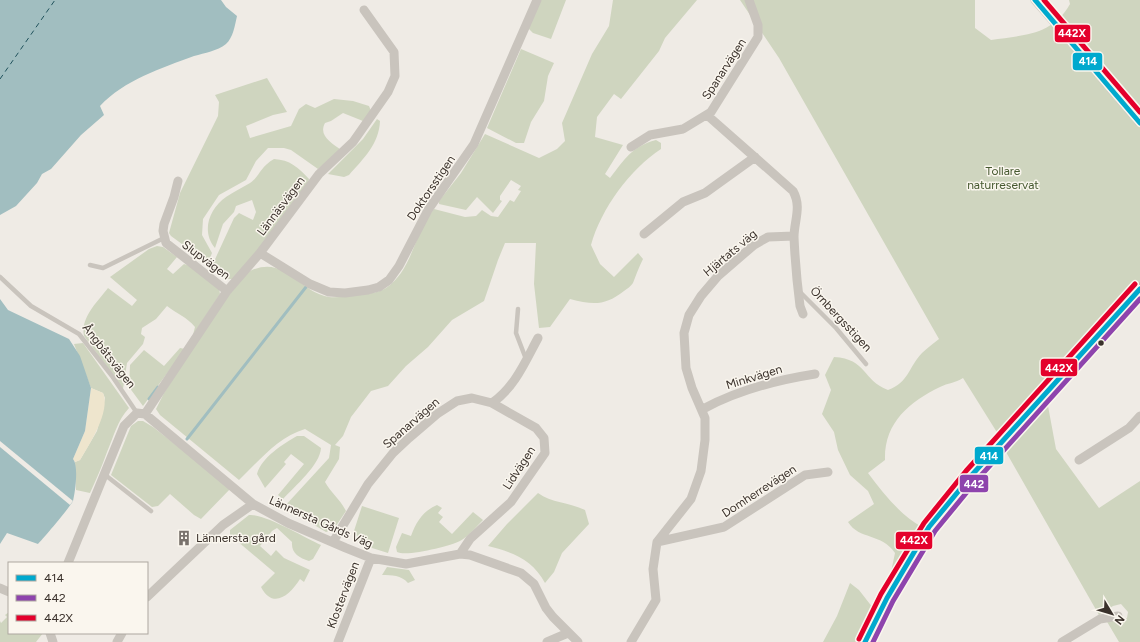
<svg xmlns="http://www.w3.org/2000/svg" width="1140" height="642" font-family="Figtree,sans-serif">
<rect width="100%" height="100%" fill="#efebe5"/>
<path fill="#cfd5bf" d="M540,0H566L551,39L533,33L528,28Z
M613,0H697L665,38L659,51L621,99L614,94L597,117L595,137L623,145L605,174L610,178C625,159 631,147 656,140L661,143V149C630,169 601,209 591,245L600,264L614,277L638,253L643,259C639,267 636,275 633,283C631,286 627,289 624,291C605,306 593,305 570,299L550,327L539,328L534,284L536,243H505L498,260L484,301L452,320L428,347L406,366L388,386L371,391L351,417L343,436L335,445L340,447L339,459L325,482C331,493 340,499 346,511L334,529L326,532L284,507L329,458L331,445L305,429C278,437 259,461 239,480L160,415L156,409L163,395C176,375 236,278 250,271C285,254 299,292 329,297C337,298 348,296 356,295C366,294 378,293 386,288C413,270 414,232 434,209L465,217L476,216L482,210L491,216L498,217L510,200L514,202L521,191L518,190L521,186L511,180L500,196V200L502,201L493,213L477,197L466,210L439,204V201L461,173L485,134L539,158L557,149L565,141L562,123L592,54L609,26Z
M740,0H975V28L991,40C1023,35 1052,36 1070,4L1069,0H1140V286L1038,391L1048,406L1056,449L1099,508L1140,481V642H1119L1106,620L1120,622L1127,618L1128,612L1121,604L1113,606L1099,615L1006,452L998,434L963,378C955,383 948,383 940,387C909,402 884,423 885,460L868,473C883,493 900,515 922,527L891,572L895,553C882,533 859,540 848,522L874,504L868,491L850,475L838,450L834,432L822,414L831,390L825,375L834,357C867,359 862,380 888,390C909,382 908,368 922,353C927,348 933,344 939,339L779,58Z
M521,49L554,63L548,76L544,101L531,122L524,143H516L487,128Z
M267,78L287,112L273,115L246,126L250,138L291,126L299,109L306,104L315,108L334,99L353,101L369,106L371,111L363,121L343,113L331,121L325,123C318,136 332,143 341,150L318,169L291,150L284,148H268L256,161L246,180L219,195L203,219L202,235L212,253L208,263L171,236L169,233L180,193L218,116L219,102L215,95Z
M377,119L380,121C379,144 364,158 349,175L344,177L328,174L363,139Z
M274,159C290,160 298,167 309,179L308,183L265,243L233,279H227L211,268L234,218L239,213L253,220L256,212L252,200L236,206L234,212L223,224L215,248C201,231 209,209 226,197C233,192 242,188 250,183C260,176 260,167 274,159Z
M157,246L163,247L177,257L167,269L173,274L184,264L190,266L219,288L220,294L193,335L195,327C187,317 177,314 167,306L156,319L142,328L141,334L145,337L143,344L127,363L123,389L84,336C80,318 98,301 108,288L132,306L137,300L110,277L149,249Z
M83,343L129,408C117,421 114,436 107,452C102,466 96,480 90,493L76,490L75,462L80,460L97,431L105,398L103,393L91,388L74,344Z
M180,348L185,349L143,406L129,387L130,365L144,350L164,366Z
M138,421H143L153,427L231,488L201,519L194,515L170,494L158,506L152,507L111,475L131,426Z
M297,436H304L321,448C320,465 295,486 283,499L278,495L304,464L291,454L284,462L286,464L265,488L257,474C262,457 283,444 297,436Z
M538,493C551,503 569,502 585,510L589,524L562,553L554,572L545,583C533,560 513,552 488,546L507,524Z
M437,505L442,508L438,513L443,517L439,522L452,534L473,512L483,520C476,527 469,536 460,541C450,546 407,557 397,552L396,547L402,533L411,536C416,522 423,511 437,505Z
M362,506L399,518L388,553L372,548L353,539V534Z
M249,515C264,513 306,538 321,545L313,559L309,561C299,558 291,553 292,542L277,528L272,531L260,546L271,556L276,550L284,558L310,570L304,582L300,579C290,595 273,610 261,587L275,573L230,535V530Z
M387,567L409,570L415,580L408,583C401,575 392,575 382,575Z
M850,583L859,590L873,608L858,642H823L837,616Z
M9,612V633H43L36,642H0V621L1,623L7,617L5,615Z"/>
<path fill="#eee5cd" d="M91,388L103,393C111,411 89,445 80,460L75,462L73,459L85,431Z"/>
<path fill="#a1bec0" d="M0,0H221L226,7L237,16C235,25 233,38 226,44C217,51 205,53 194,56C162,68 124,80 100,106L104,115L81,135L51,169L42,174L37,183L16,206L0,215Z
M0,299L8,310L69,339L80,356L91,388L85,431L73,459C79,466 75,493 73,501C70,507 43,539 38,544L7,533L0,544Z"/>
<path fill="#efebe5" d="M0,441L73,501L70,505L0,447Z"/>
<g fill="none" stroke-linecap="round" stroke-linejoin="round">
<path stroke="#a1bec0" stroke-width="3" d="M149,399L158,387
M187,439L306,287"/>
<path stroke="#20525c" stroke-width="1" stroke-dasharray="5 4" stroke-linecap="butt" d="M0,79L55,0"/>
<path stroke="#cbc6c0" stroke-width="9" stroke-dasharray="9 4.5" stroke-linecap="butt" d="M1049,16L1140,123"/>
<path stroke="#c9c4bd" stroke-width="4.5" d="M90,265L103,268L164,238
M0,277L31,306L79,334L112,376L137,413
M800,292L836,328L866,364
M518,309L516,333L526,359
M104,474L151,511"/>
<path stroke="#c9c4bd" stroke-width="9" d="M1035,0L1049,16
M707,115L793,191C802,207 794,221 794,237C795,260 797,283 800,306L803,314
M631,147L650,135L683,129L711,112L758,37V25L749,0
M178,181L174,197L164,224L163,231L166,243L227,291
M644,234L683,202L705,193L755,157
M260,253L310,284L329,292L345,293L368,290L379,287L389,280L399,266L428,210L474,144L537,0
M703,409C736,391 777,380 815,374
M145,414L253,504L288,523L346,548L371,558L406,564L460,554L470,555L521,573L534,584L546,608L553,617L578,642
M145,414L227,291L260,253L319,174L353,142L388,92L395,76L394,52L364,10
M1079,460L1129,428L1140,416
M333,542L368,484L393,453L409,438L437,414L457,401L472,398L492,403C515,387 525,362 538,338
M657,542L724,527L805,475L828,472
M460,554L470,539L511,502L545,453L544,438L536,428L492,403
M68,563L124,426L137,413L145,414
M0,588L9,592
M147,597L223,525L253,504
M50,633L53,642
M117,642L122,633
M338,642L371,558
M547,642L568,633
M631,642L656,600L653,569L657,542L691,499L701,471L705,440V418L692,388L686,368L684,333L689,315L701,296L718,276L754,245L768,237L794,236
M1062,642L1100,619L1118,616"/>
<path stroke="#b9b4ae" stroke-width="13" d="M865,642L887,598L929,527L971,476L1140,289"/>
<g stroke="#faf6ee" stroke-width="8">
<path id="bus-1" d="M1035,0L1140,123
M865,642L887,598L929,527L971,476L1140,289"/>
</g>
<g stroke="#faf6ee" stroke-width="8">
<path id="bus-2" d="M873,642L893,601L935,531L976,481L1140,299"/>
</g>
<g stroke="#faf6ee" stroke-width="8">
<path id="bus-3" d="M1044,0L1140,112
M859,639L881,594L924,523L966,471L1135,284"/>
</g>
<use href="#bus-1" stroke="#00a9ce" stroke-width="5"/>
<use href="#bus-2" stroke="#8e44ad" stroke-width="5"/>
<use href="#bus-3" stroke="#e4002b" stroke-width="5"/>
</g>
<defs>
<g id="building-bare" transform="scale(1.2)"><path d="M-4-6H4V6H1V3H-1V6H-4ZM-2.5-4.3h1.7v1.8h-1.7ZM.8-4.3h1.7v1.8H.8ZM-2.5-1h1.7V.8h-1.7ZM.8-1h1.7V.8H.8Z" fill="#79726c" stroke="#faf6ee" stroke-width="2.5" paint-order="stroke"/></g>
</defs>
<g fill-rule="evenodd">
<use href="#building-bare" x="184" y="538"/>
</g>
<circle fill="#3a312b" stroke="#faf6ee" stroke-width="1.5" cx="1101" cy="343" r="3.5"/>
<g text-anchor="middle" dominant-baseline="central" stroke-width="3" stroke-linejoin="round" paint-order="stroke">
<g font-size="12" fill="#3a312b" stroke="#faf6ee">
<text transform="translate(724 69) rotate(-57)">Spanarvägen</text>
<text transform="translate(431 188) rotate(-56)">Doktorsstigen</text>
<text transform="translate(281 206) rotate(-53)">Lännäsvägen</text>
<text transform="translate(730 253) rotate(-40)">Hjärtats väg</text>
<text transform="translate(206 260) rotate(37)">Slupvägen</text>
<text transform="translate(841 319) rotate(47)">Örnbergsstigen</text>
<text transform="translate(109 356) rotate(52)">Ångbåtsvägen</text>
<text transform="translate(754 377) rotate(-17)">Minkvägen</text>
<text transform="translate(411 423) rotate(-41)">Spanarvägen</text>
<text transform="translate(519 468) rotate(-57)">Lidvägen</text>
<text transform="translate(759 491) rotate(-33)">Domherrevägen</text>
<text transform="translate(321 522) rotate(24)">Lännersta Gårds Väg</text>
<text transform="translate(343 595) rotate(-69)">Klostervägen</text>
</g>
<g font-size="12" fill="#45582f" stroke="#faf6ee">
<text x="1003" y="171">Tollare<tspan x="1003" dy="14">naturreservat</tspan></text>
</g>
<g font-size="12" fill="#3a312b" stroke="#faf6ee" text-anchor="start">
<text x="196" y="538">Lännersta gård</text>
</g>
</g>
<g stroke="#faf6ee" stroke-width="1.5">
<rect x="1054" y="24" width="37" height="19" rx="4" fill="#e4002b"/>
<rect x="1072" y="52" width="31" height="19" rx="4" fill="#00a9ce"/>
<rect x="1040" y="358" width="38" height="19" rx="4" fill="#e4002b"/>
<rect x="974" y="446" width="30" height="19" rx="4" fill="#00a9ce"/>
<rect x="959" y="474" width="30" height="19" rx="4" fill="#8e44ad"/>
<rect x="895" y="531" width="38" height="19" rx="4" fill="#e4002b"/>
</g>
<g font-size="11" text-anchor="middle" font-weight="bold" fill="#fff">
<text x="1072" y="37">442X</text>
<text x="1088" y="65">414</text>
<text x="1059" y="372">442X</text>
<text x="989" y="460">414</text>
<text x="974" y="488">442</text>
<text x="914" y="544">442X</text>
</g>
<rect x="8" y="562" width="140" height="72" fill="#faf6ee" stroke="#ada7a0"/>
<rect x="16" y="575" width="20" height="6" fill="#00a9ce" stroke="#ada7a0"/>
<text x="44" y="582" font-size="12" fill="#3a312b">414</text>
<rect x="16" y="595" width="20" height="6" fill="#8e44ad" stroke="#ada7a0"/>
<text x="44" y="602" font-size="12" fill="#3a312b">442</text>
<rect x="16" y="615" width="20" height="6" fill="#e4002b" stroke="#ada7a0"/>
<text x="44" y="622" font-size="12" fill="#3a312b">442X</text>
<g transform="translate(1112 614) rotate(128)" stroke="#faf6ee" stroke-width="3" paint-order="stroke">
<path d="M0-3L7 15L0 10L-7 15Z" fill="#3a312b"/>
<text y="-6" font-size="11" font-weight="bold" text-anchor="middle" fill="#3a312b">N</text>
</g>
</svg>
